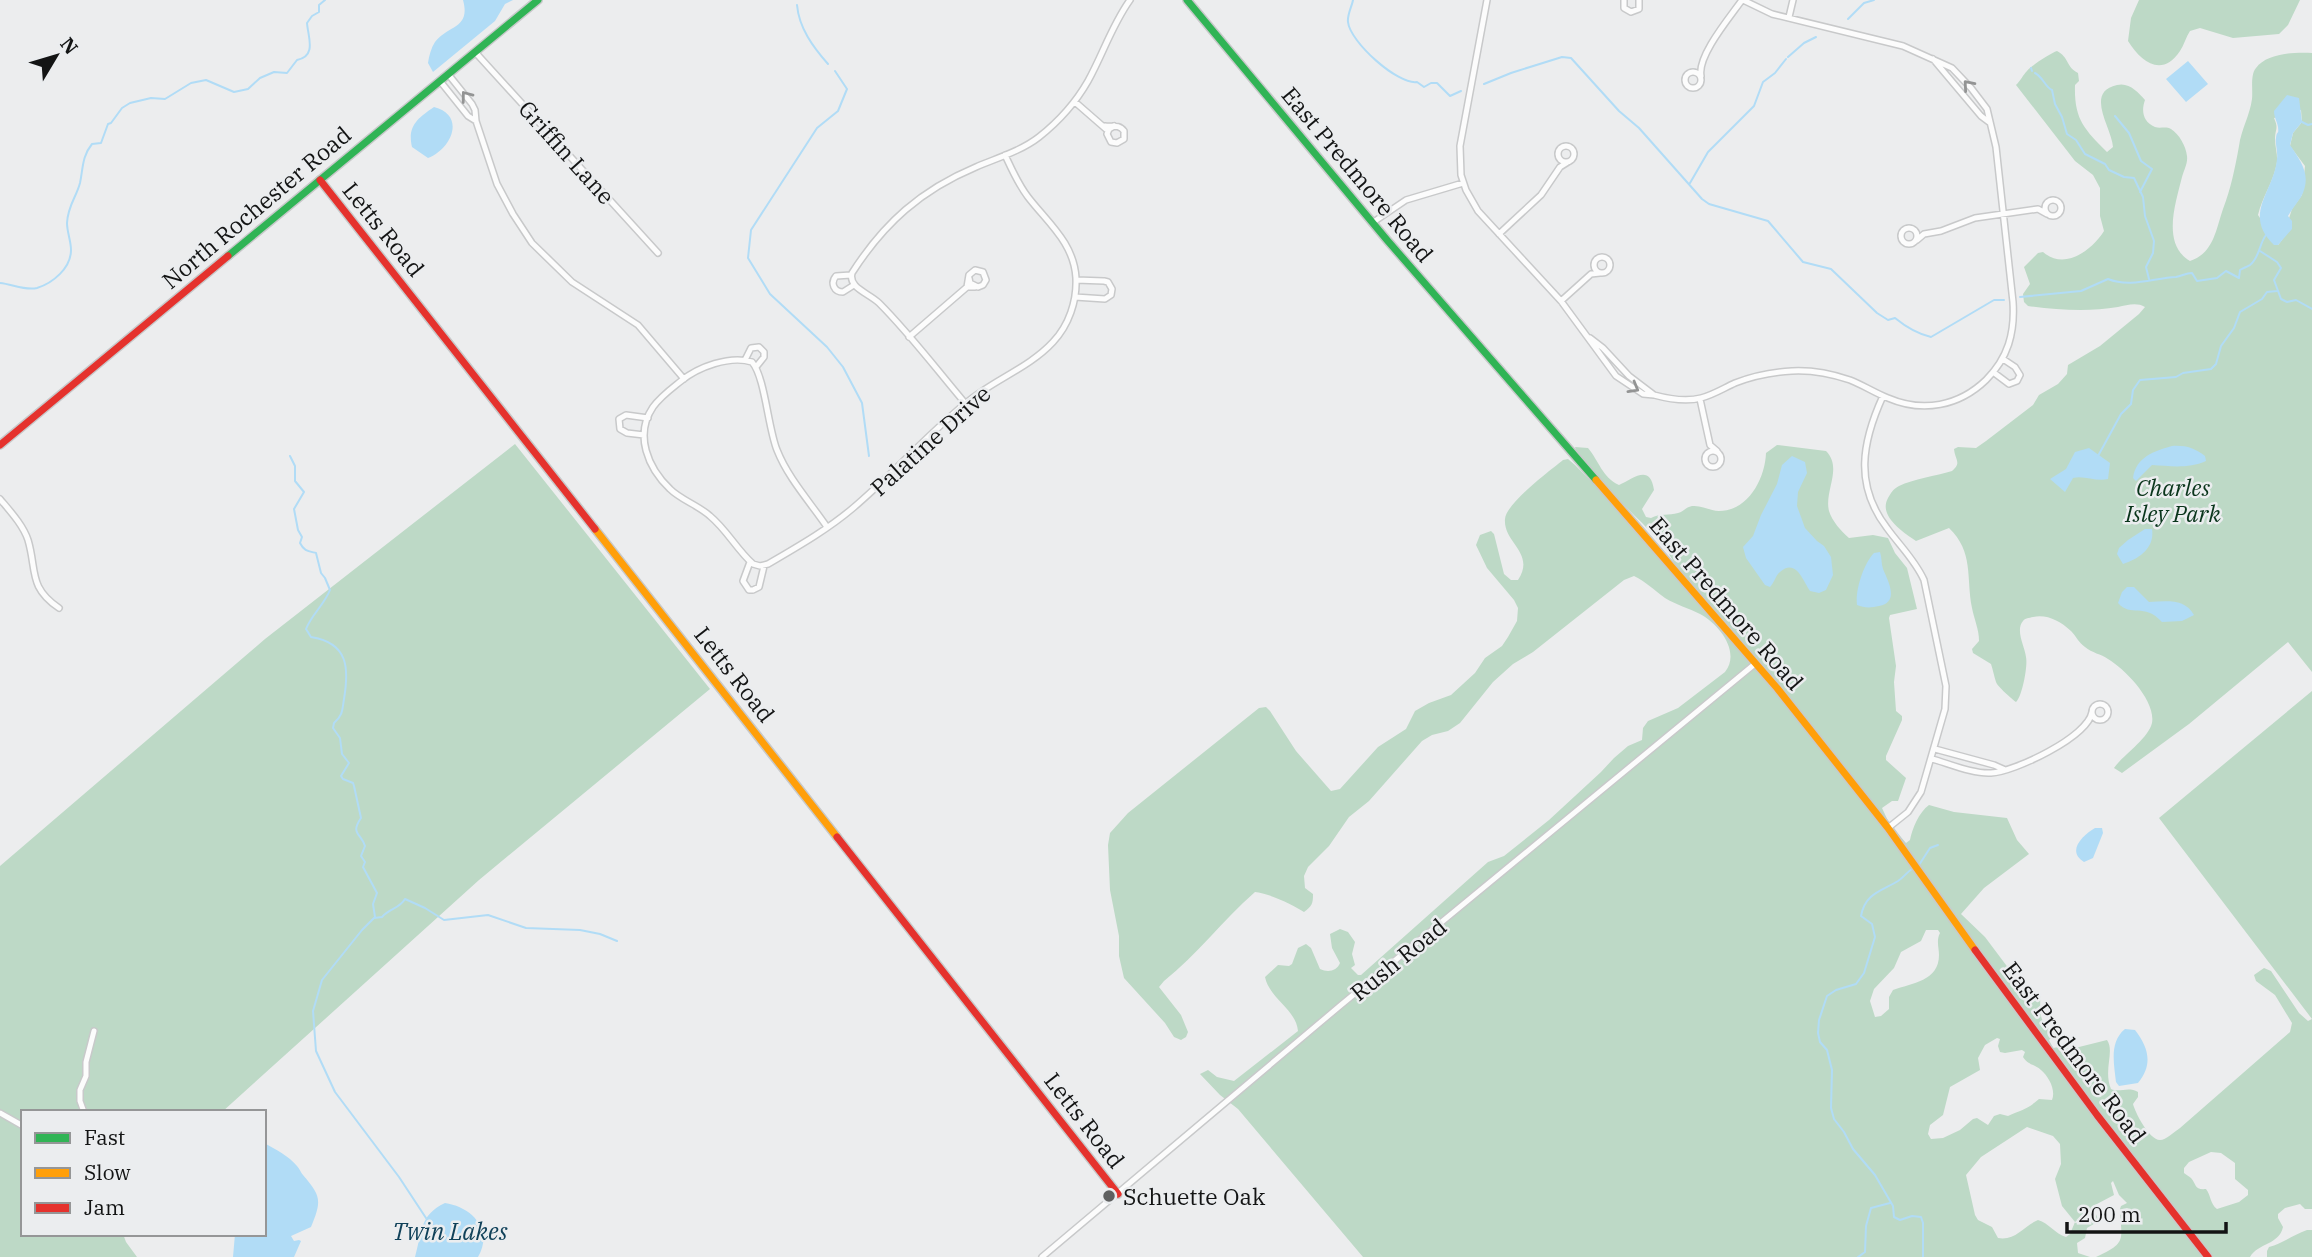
<svg xmlns="http://www.w3.org/2000/svg" width="2312" height="1257" font-family="'IBM Plex Serif',serif">
<rect width="100%" height="100%" fill="#ecedee"/>
<path fill="#bdd9c6" fill-rule="evenodd" d="M2139,0H2300L2288,25L2279,34L2233,38L2200,28L2190,31C2186,37 2184,45 2180,51C2162,78 2141,62 2128,41L2131,18Z
M2057,51C2069,57 2066,67 2078,73L2079,81L2075,85C2074,119 2084,129 2107,152L2113,147C2112,128 2084,92 2117,85C2129,82 2138,92 2145,100C2141,111 2143,122 2155,127C2160,129 2166,126 2171,129C2179,134 2186,146 2187,156C2188,163 2184,170 2182,177C2176,202 2161,244 2190,261C2214,253 2216,229 2223,209C2231,188 2235,168 2239,146C2241,130 2250,115 2252,99C2253,90 2250,75 2256,68C2267,53 2296,52 2312,53V672L2288,642L2189,724L2122,773L2114,768C2123,755 2148,739 2152,723C2156,701 2125,669 2108,659C2101,654 2092,653 2085,647C2079,643 2076,636 2071,631C2060,621 2047,614 2033,617C2029,618 2025,618 2023,621C2015,630 2025,647 2026,657C2028,666 2022,697 2016,702C2013,700 1997,686 1996,682C1994,676 1993,670 1991,664L1973,653L1972,649L1979,641C1979,629 1974,619 1972,608C1966,577 1974,552 1949,528L1916,541C1903,532 1878,516 1888,498C1891,493 1893,489 1899,486C1913,479 1936,476 1952,471C1962,463 1955,460 1954,449L1958,447L1976,448L1986,441L2033,405L2039,395L2058,384L2067,374L2068,365L2100,346L2139,314L2145,307C2137,302 2127,305 2118,307C2089,312 2058,310 2028,306L2024,302L2023,294L2030,284L2024,267L2038,253L2043,252C2065,271 2092,250 2104,231L2100,216V188L2093,175L2075,161L2016,85C2021,80 2023,75 2027,71C2032,65 2051,53 2057,51ZM2301,110L2302,122L2293,133L2290,146L2305,166L2302,195L2292,209L2282,240L2278,245L2258,215C2262,198 2272,184 2276,167C2279,157 2275,149 2275,139C2275,129 2279,129 2274,118Z
M515,444L710,689L479,880L222,1112H23V1234H123L126,1242L137,1257H0V866L265,639Z
M1777,445L1826,451C1843,468 1824,491 1829,511C1832,521 1841,531 1849,538L1873,535L1888,538L1895,553L1907,568L1917,609L1890,615L1889,618L1896,666L1894,682L1896,711L1902,716V720L1886,756V760L1906,778L1898,801H1892L1882,808L1889,823L1906,843L1910,840C1912,829 1919,812 1929,805L1954,812L2007,818L2017,840L2029,854L1984,888L1961,914L1985,937L2009,969L2020,988L2026,992L2034,991L2040,994C2041,1014 2037,1020 2055,1034L2049,1040L2053,1048L2064,1046L2071,1049L2107,1040C2115,1051 2103,1070 2111,1089C2120,1093 2128,1086 2138,1092V1097L2133,1104C2135,1112 2149,1140 2160,1140C2166,1140 2174,1132 2180,1128L2290,1032L2292,1023L2275,995L2256,981L2254,975L2264,968L2271,971L2299,1013L2308,1021L2312,1019L2159,818L2312,691V1209H2305L2300,1204L2285,1208L2278,1214V1218L2283,1227C2279,1245 2258,1243 2250,1257H2096C2128,1242 2121,1240 2120,1209L2121,1206L2127,1203L2119,1195L2113,1181L2111,1183L2114,1195L2095,1205L2093,1207L2098,1219L2097,1222L2087,1228L2085,1238L2077,1243L2078,1253L2090,1257H1363L1238,1109L1220,1095L1200,1074L1208,1070L1217,1077L1234,1081L1298,1031C1296,1009 1269,998 1265,977L1278,965L1289,966L1292,964L1298,948L1306,944L1311,948L1320,969C1328,973 1337,971 1340,963L1332,948L1330,934L1340,929L1348,932L1355,942L1352,954L1355,965L1351,968L1358,975H1361L1488,862L1504,856L1549,820L1601,772L1614,758L1628,746L1642,740L1643,728L1648,721L1678,708L1725,672C1741,652 1719,624 1700,614C1689,608 1676,605 1665,598C1654,590 1646,582 1634,576L1624,580L1533,652L1513,664L1493,682L1460,723L1448,731L1432,735L1422,741L1369,801L1349,817L1329,846L1308,867L1304,876L1305,888L1313,894C1313,904 1312,906 1304,912C1294,905 1268,893 1255,892C1223,920 1197,955 1164,981L1159,987L1181,1015L1188,1032L1186,1037L1181,1040L1174,1037L1165,1023L1124,978L1119,956V936L1110,890L1108,845L1110,833L1128,813L1259,708L1266,707L1270,711L1296,751L1331,791L1340,789L1378,747L1406,729L1415,711L1429,703L1451,695L1475,673L1485,658L1502,646L1508,637L1517,621L1518,608L1514,600L1487,568L1476,545L1480,535L1491,531L1494,534L1504,574L1511,580H1518C1536,553 1503,543 1505,519C1506,503 1551,470 1563,460L1568,459L1575,465L1676,567C1665,538 1611,497 1590,470C1584,463 1577,456 1575,447L1588,448C1599,461 1602,477 1619,485C1633,479 1650,463 1654,490L1642,509L1646,517L1651,518C1660,513 1669,516 1678,513C1683,512 1686,507 1692,506C1702,505 1710,511 1719,511C1748,511 1765,479 1766,453ZM1926,930H1938L1940,933C1936,941 1939,947 1939,955C1939,981 1912,983 1893,990L1889,997V1009L1881,1016L1875,1017L1870,1001L1874,989L1894,968L1901,952L1921,941ZM1997,1038L2000,1039L1998,1046L2000,1052L2005,1053L2022,1050L2025,1052L2023,1057C2028,1065 2034,1064 2041,1070C2049,1077 2056,1090 2052,1100L2039,1099C2028,1109 2021,1110 2008,1116L2000,1114L1994,1116L1988,1125L1977,1118L1973,1119L1960,1130L1943,1138L1931,1139L1928,1134L1930,1125L1943,1115L1950,1087L1980,1070L1978,1058L1985,1045ZM2027,1127L2053,1136L2060,1144L2061,1164L2055,1179L2062,1206L2075,1222L2070,1234L2066,1237C2055,1234 2049,1223 2038,1220C2023,1226 2016,1241 1998,1238L1992,1227L1978,1220L1975,1215L1966,1175L1981,1157ZM2211,1152L2221,1153L2235,1163V1179L2248,1190V1195L2239,1202L2217,1209C2210,1204 2211,1195 2206,1189C2194,1190 2197,1185 2191,1178C2189,1176 2186,1175 2184,1173V1168L2189,1162Z
M2307,1230H2312V1257H2267V1251L2269,1247C2283,1243 2293,1235 2307,1230Z"/>
<path fill="#b1dcf6" d="M463,0H513L505,4L495,21L433,72L428,63C429,56 431,48 435,42C448,25 471,29 463,0Z
M2188,61L2208,84L2186,102L2166,79Z
M2287,95L2299,98L2302,122L2293,133L2290,145C2302,163 2312,176 2301,197C2297,203 2292,209 2288,216L2292,221V229L2278,245H2274C2242,214 2274,192 2277,159C2278,152 2275,144 2276,138C2277,129 2279,136 2278,127C2277,121 2274,117 2274,111Z
M434,107C466,115 452,149 428,158L412,147C407,126 418,118 434,107Z
M2172,446C2185,445 2195,448 2205,456L2206,461C2188,469 2170,466 2152,465L2136,481L2133,478C2136,457 2154,451 2172,446Z
M2089,448L2110,463L2108,479C2096,482 2084,475 2073,478L2065,492L2050,479L2066,469L2075,452Z
M1792,456L1805,462L1807,473L1798,492L1797,506L1805,528L1817,541L1824,546L1831,557L1833,575L1826,590L1819,593L1810,591C1803,581 1796,558 1780,572C1775,576 1775,582 1770,587L1765,585L1746,558L1743,547L1753,536L1761,515L1777,484L1782,465Z
M2145,529H2152C2155,548 2139,559 2123,564L2117,554L2119,548L2128,540Z
M1880,552C1882,558 1881,563 1883,569C1888,581 1900,602 1879,606C1871,608 1864,608 1857,605C1855,590 1864,563 1874,553Z
M2127,587H2134L2149,602C2166,601 2185,598 2194,615L2182,621L2162,622C2144,602 2131,618 2118,603L2122,592Z
M2095,828H2102L2103,833L2093,858L2084,862C2066,851 2083,835 2095,828Z
M2125,1029L2135,1030C2149,1048 2153,1065 2138,1083L2119,1086L2116,1082C2114,1064 2109,1042 2125,1029Z
M264,1143C275,1149 289,1156 297,1166C300,1169 301,1173 303,1175C321,1196 322,1200 311,1227L291,1236L294,1241L299,1240L301,1241L294,1257H233L235,1234H264Z
M445,1203C472,1207 494,1230 478,1257H415C422,1233 419,1215 445,1203Z"/>
<g fill="none" stroke-linecap="round" stroke-linejoin="round">
<path stroke="#b1dcf6" stroke-width="2" d="M1353,0C1352,6 1347,15 1348,22C1350,42 1398,85 1417,82L1424,87L1431,83H1437L1450,96L1461,91
M797,5C799,28 813,47 828,64
M1848,19L1864,3L1874,0
M1788,57L1804,43L1816,37
M2031,68L2032,71
M835,71L847,89L838,111L817,128L751,230L748,258L770,294L827,347L843,367L862,403L869,456
M2035,73C2043,77 2045,87 2052,90L2055,104L2062,117L2067,134L2076,140L2085,154L2105,164L2109,170L2124,177L2134,178L2143,197L2145,216L2154,241L2153,253L2146,267L2149,279
M1484,84L1511,73L1562,57L1571,58L1619,111L1639,128L1702,199L1709,204L1768,221L1803,262L1831,269L1877,313L1888,320L1895,318C1906,327 1918,334 1931,337L1994,300H2004
M2115,116L2129,133L2141,161L2152,169L2140,192
M2300,121L2308,125L2312,124
M1690,183L1708,152L1754,106L1763,82L1775,73L1786,59
M2260,251L2277,262L2281,268L2274,280L2281,299L2287,302L2296,300L2312,309
M0,283C12,284 25,291 37,288C53,283 71,268 71,250C71,241 67,232 67,223C68,205 76,198 80,183C83,169 82,156 92,144L101,143L108,124L111,123L122,108L130,103L151,98L165,99L191,83L206,80L234,92L248,89L260,78L274,72L287,73L297,60C317,56 308,37 307,23L312,16L319,12V5L325,0
M2020,297L2081,291L2108,279C2130,288 2154,278 2176,277C2182,276 2186,273 2192,273L2197,281L2217,278L2226,271L2239,278L2240,270C2243,268 2247,267 2250,265C2260,257 2259,244 2266,235
M290,456L295,466V481L304,492L294,509L298,530L302,537L300,543C304,551 308,551 316,553L321,573L325,578L330,590C324,605 312,614 306,629L311,637C349,643 349,669 344,699C342,711 343,715 334,723L333,728L340,738L342,754L349,763L341,776L343,779L353,783L354,786L361,818C350,834 361,833 365,846L361,856L365,862L363,867L377,893L373,904L375,917
M2098,456L2121,414L2131,404L2133,390L2140,380L2176,377L2183,373L2211,369L2216,364L2221,346L2234,328L2240,312L2262,299L2267,292L2277,291
M1919,865L1930,848L1938,845
M1912,869C1907,872 1904,877 1898,881C1882,891 1865,893 1861,916L1872,924L1875,937L1864,973L1856,984L1836,990L1827,996L1819,1020L1818,1033L1820,1042L1827,1050L1832,1070L1831,1108L1834,1119L1844,1132L1853,1149L1875,1175L1893,1206L1894,1217L1900,1220L1912,1216L1921,1217L1923,1223V1257
M426,1218L399,1177L335,1092L316,1051L313,1011L322,980L362,930L374,918L382,917C390,908 399,909 405,899L425,908L444,920L488,915L526,928L580,930L600,934L617,941
M1858,1257L1865,1252L1866,1226L1871,1208L1890,1203"/>
<g stroke="#c8c9ca" stroke-width="8">
<path id="street" d="M1487,0L1460,146L1461,175L1466,190L1478,211L1561,301L1616,376L1643,394L1654,395L1629,376L1603,348L1590,338
M1624,0V8L1631,12L1639,9V0
M1789,17L1793,0
M475,52L658,253
M1933,59L1981,116L1989,122
M1685 80a8 8 0 1 1 16 0a8 8 0 1 1-16 0Z
M448,74L472,104L475,110L476,121L497,184L513,214L532,243L572,282L638,325L684,379
M1701,76C1697,56 1730,17 1742,0
M440,81L468,116L476,121
M1075,102L1106,129
M1105,126C1112,127 1119,124 1124,131V139L1117,143L1111,142L1107,134L1109,129L1114,126
M1558 154a8 8 0 1 1 16 0a8 8 0 1 1-16 0Z
M2045 208a8 8 0 1 1 16 0a8 8 0 1 1-16 0Z
M1372,223L1406,200L1463,183
M1901 236a8 8 0 1 1 16 0a8 8 0 1 1-16 0Z
M1499,234L1541,195L1560,167L1568,162
M1917,240L1924,234L1941,231L1975,218L2038,209L2047,214
M1594 265a8 8 0 1 1 16 0a8 8 0 1 1-16 0Z
M851,275L836,276C830,283 834,292 843,292L854,285
M967,287L969,275L975,270L983,272L986,280L983,285L978,287L970,283L969,278
M1075,297L1105,299L1111,295L1112,289L1108,282L1104,281L1076,280
M1561,301L1591,274L1600,273
M909,337L967,287H975
M745,360L751,348L759,347L764,352V357L756,367
M1993,372L2009,384L2017,381L2020,375L2015,367L2003,359
M1654,395C1669,399 1686,402 1701,398C1713,395 1724,388 1735,383C1753,376 1773,372 1792,371C1811,370 1832,374 1850,380C1863,385 1875,393 1888,398C1923,413 1959,406 1986,380C2008,358 2015,333 2013,302L1996,147L1987,109L1971,88L1952,68L1903,46L1772,14L1743,0
M1883,396C1862,442 1854,485 1887,528C1900,546 1915,560 1924,580L1946,686L1945,709L1921,792L1908,812L1888,828
M1700,399L1710,445L1717,451
M965,403C937,370 910,334 879,303C869,293 848,288 852,273C884,223 921,190 976,167C997,158 1021,151 1039,137C1058,122 1076,102 1088,81C1103,54 1112,25 1130,0
M644,435L627,433L620,429L619,419L626,415L648,418
M1705 459a8 8 0 1 1 16 0a8 8 0 1 1-16 0Z
M0,499C10,511 23,525 28,540C37,570 28,587 59,608
M827,527C810,502 788,478 777,450C768,428 765,377 752,362C730,355 698,367 681,381C671,389 661,396 653,407C634,435 648,468 670,489C681,500 698,505 710,516C727,530 737,550 753,564L760,566L768,564C797,547 827,530 853,508C892,475 926,436 966,403C993,380 1029,368 1053,342C1069,325 1077,301 1076,278C1074,243 1048,223 1028,197C1018,184 1012,170 1005,155
M750,562L743,581L749,590H753L759,587L764,566
M2092 712a8 8 0 1 1 16 0a8 8 0 1 1-16 0Z
M1935,749L1994,765L2003,769
M1932,759C1950,764 1973,774 1991,773C2014,772 2088,737 2092,712
M84,1112L80,1101V1090L86,1076V1062L94,1031
M0,1113L23,1126
M1042,1257L1341,1005L1756,663"/>
</g>
<g stroke="#c8c9ca" stroke-width="10">
<path id="fast" d="M1187,0L1387,240L1596,480
M228,256L538,0"/>
</g>
<g stroke="#c8c9ca" stroke-width="10">
<path id="slow" d="M1596,480L1777,688L1888,828L1975,950
M595,529L837,837"/>
</g>
<g stroke="#c8c9ca" stroke-width="10">
<path id="jam" d="M320,180L595,529
M0,445L228,256
M837,837L1118,1194
M1975,950L2097,1115L2208,1257"/>
</g>
<use href="#street" stroke="#fcfcfc" stroke-width="5"/>
<use href="#fast" stroke="#30b455" stroke-width="7"/>
<use href="#slow" stroke="#ff9f0a" stroke-width="7"/>
<use href="#jam" stroke="#e5322d" stroke-width="7"/>
</g>
<defs><path id="oneway-chevron" d="M-2-3.5L2.5 0L-2 3.5" fill="none" stroke-width="1.6" stroke-linecap="round" stroke-linejoin="round" transform="scale(1.75)"/></defs>
<g stroke="#939494">
<use href="#oneway-chevron" transform="translate(1968 85) rotate(-131)"/>
<use href="#oneway-chevron" transform="translate(466 96) rotate(-127)"/>
<use href="#oneway-chevron" transform="translate(1634 388) rotate(30)"/>
</g>
<circle fill="#5f6060" stroke="#ebedef" stroke-width="2.5" cx="1109" cy="1196" r="7"/>
<g text-anchor="middle" dominant-baseline="central" stroke-width="5" stroke-linejoin="round" paint-order="stroke">
<g font-size="23" fill="#131414" stroke="#ebedef">
<text transform="translate(567 152) rotate(48)">Griffin Lane</text>
<text transform="translate(1358 174) rotate(50)">East Predmore Road</text>
<text transform="translate(256 207) rotate(-40)">North Rochester Road</text>
<text transform="translate(384 229) rotate(51)">Letts Road</text>
<text transform="translate(930 440) rotate(-42)">Palatine Drive</text>
<text transform="translate(1727 603) rotate(49)">East Predmore Road</text>
<text transform="translate(735 674) rotate(52)">Letts Road</text>
<text transform="translate(1398 959) rotate(-39)">Rush Road</text>
<text transform="translate(2075 1052) rotate(53)">East Predmore Road</text>
<text transform="translate(1085 1120) rotate(52)">Letts Road</text>
</g>
<g font-size="23" font-style="italic" fill="#09351b" stroke="#ebedef">
<text x="2173" y="487">Charles<tspan x="2173" dy="26">Isley Park</tspan></text>
</g>
<g font-size="23" fill="#131414" stroke="#ebedef" text-anchor="start">
<text x="1123" y="1196">Schuette Oak</text>
</g>
<g font-size="24" font-style="italic" fill="#104159" stroke="#ebedef">
<text x="450" y="1231">Twin Lakes</text>
</g>
</g>
<rect x="21" y="1110" width="245" height="126" fill="#ebedef" stroke="#959697" stroke-width="2"/>
<rect x="35" y="1133" width="35" height="10" fill="#30b455" stroke="#959697" stroke-width="2"/>
<text x="84" y="1145" font-size="21" fill="#131414">Fast</text>
<rect x="35" y="1168" width="35" height="10" fill="#ff9f0a" stroke="#959697" stroke-width="2"/>
<text x="84" y="1180" font-size="21" fill="#131414">Slow</text>
<rect x="35" y="1203" width="35" height="10" fill="#e5322d" stroke="#959697" stroke-width="2"/>
<text x="84" y="1215" font-size="21" fill="#131414">Jam</text>
<g transform="translate(56 56) rotate(52)" stroke="#ebedef" stroke-width="5" paint-order="stroke">
<path d="M0-5L12 26L0 18L-12 26Z" fill="#131414"/>
<text y="-10" font-size="19" font-weight="bold" text-anchor="middle" fill="#131414">N</text>
</g>
<path d="M2067 1222v10h159v-10" fill="none" stroke="#131414" stroke-width="3.5"/>
<text x="2078" y="1222" font-size="21" fill="#131414" stroke="#ebedef" stroke-width="5" paint-order="stroke">200 m</text>
</svg>
